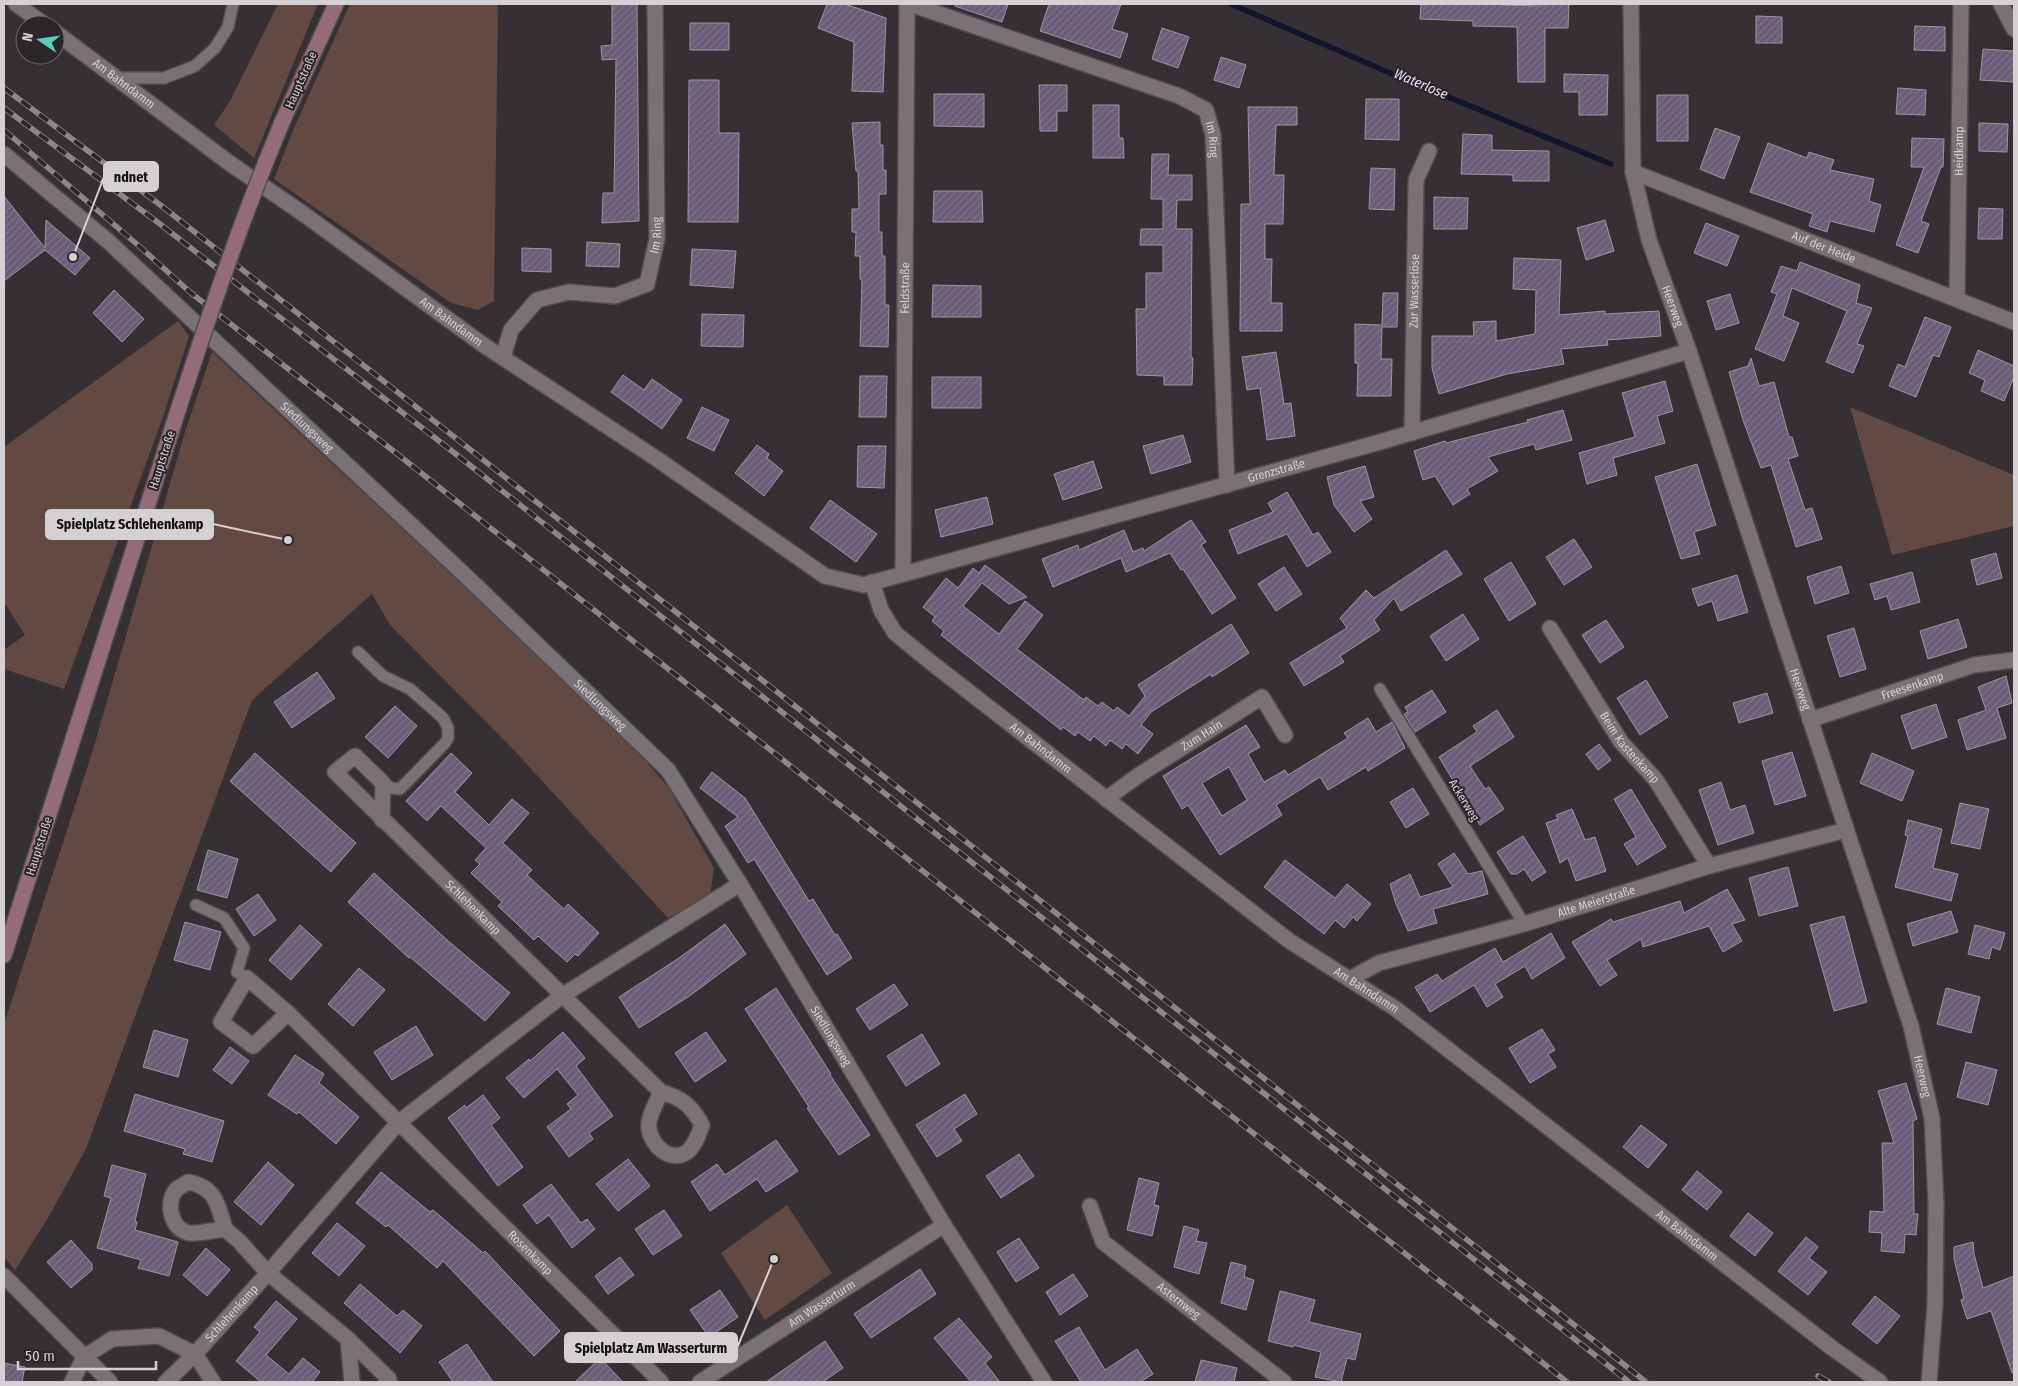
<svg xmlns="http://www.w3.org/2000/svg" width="2018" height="1386" font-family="'Fira Sans Condensed',sans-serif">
<defs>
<pattern id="building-hatch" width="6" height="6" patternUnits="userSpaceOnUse" patternTransform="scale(1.25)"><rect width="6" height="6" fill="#6a5d77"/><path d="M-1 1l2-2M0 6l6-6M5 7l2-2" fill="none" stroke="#7e7389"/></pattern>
</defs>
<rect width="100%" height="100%" fill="#362f34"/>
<path fill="#624941" d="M278,4H318L254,158L214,125L230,101Z
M350,4H498L494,301L478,310L451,303L274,179L294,128Z
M178,321L189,336L163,417L64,689L4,669V650L25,635L4,602V447Z
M212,352L618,729L669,788L714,868L710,896L668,918L510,746L390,625L372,594L252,700L86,1149L48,1218L15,1270L4,1257V1024L92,753L184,435Z
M1850,407L2014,475V526L1892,555Z
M787,1205L832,1273L765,1320L721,1253Z"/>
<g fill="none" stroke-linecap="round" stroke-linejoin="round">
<path stroke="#12152b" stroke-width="5.5" d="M1231,4L1390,73L1611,164"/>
</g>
<path fill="url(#building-hatch)" stroke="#9a969f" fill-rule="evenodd" d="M612,4H637L639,221L602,223L603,193H614L616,59L602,60L601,46L612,45Z
M827,4H845L886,18L883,92L852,91L854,42L818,28Z
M955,4H1008L1002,22L955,6Z
M1049,4H1121L1112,29L1128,34L1120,58L1040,31Z
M1421,4H1503V5L1541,6V4H1569L1568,28H1545V82H1518L1517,27L1473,26V21L1420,19Z
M1756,16L1782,17V43H1756Z
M690,23H729V50H690Z
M1915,26L1945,27V51L1914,50Z
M1162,28L1189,37L1178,68L1152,59Z
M1983,49L2014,51V82L1980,80Z
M1221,57L1246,65L1239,88L1214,80Z
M1564,74L1608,75L1607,115H1579V92H1564Z
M689,80H719V133H739L738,222H688Z
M1039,85H1067V111H1057V131H1040Z
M1898,88L1926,90L1925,115L1896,114Z
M934,94H984V127L934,126Z
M1657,95H1688V141H1657Z
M1366,99H1399V140L1365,139Z
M1093,105H1119V138H1123L1124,158H1093Z
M1248,107H1297V125H1276L1274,175H1284L1283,224H1265V259H1272L1271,303H1282V331H1240L1241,204H1250Z
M880,122V145H883V170H886V194H879V232H882V256H885V305H889L888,347L860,346L862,280L860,279V256H855L856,232H852V209H859L858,171H856L852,123Z
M1979,123L2008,124L2007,152L1979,151Z
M1715,128L1740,137L1724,179L1700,169Z
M1463,134L1492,135V150L1549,151V181H1513V175L1461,174Z
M1912,138L1944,139L1943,167H1941L1921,221L1929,224L1918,253L1896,245L1924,167H1911Z
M1768,143L1807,158L1809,152L1834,160L1830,170L1874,179L1869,201L1881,205L1874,232L1830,221L1827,232L1809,226L1813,214L1750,192Z
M1152,154H1169L1168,175H1192V200H1177L1176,229H1192L1191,358H1193L1192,385H1164V376L1137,375L1136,309H1146V273H1163V245H1140L1141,229H1163V199H1151Z
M1371,168L1395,169L1394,210L1369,209Z
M934,191H982L983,222H933Z
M4,196L45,248L46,220L90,258L75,275L45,250L4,281Z
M1434,197L1468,198L1467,229H1434Z
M1979,208L2003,209L2002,239H1978Z
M1605,220L1614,251L1586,260L1577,228Z
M1706,223L1739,236L1727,266L1694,253Z
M587,242L620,244L619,267L586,266Z
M522,248L551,249V272L522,271Z
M692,249L736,251L733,288L690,285Z
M1514,258L1561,260L1559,315L1605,311V314L1659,311L1661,336L1607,340L1608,345L1561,349L1564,364L1507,374L1439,394L1432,368V336H1474L1473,322L1496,321V341L1535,334L1536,290L1513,289Z
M1800,262L1860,285L1856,303L1872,308L1857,344L1864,346L1853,373L1826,362L1847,311L1792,288L1783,316L1799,323L1784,361L1755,349L1777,294L1771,292L1781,266L1797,271Z
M933,285L981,286V317H932Z
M114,290L144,319L122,342L93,313Z
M1383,293H1398L1397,327H1382L1381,359H1392L1391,396H1357L1358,363H1355V324L1382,325Z
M1730,294L1739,323L1716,330L1707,301Z
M702,314L744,315L743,347L701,346Z
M1925,317L1951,327L1939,357L1933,355L1916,397L1889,386L1898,364L1905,367Z
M1978,350L2014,366V377L2004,401L1981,391L1985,380L1969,373Z
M1276,352L1284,404L1291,403L1295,436L1267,440L1260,388L1247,390L1242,357Z
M1751,358L1759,386L1774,382L1789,437H1792L1798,456L1788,459L1805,510L1812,508L1822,539L1796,547L1771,465L1761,468L1743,420L1729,372L1748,366Z
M623,375L644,390L652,379L682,400L662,429L611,392Z
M860,376H887L886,417H859Z
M932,377H981V408H932Z
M1665,381L1673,411L1657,416L1665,443L1613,458L1617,475L1587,484L1579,453L1635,437L1622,393Z
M702,407L729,420L714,451L687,438Z
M1563,410L1572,440L1536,450L1534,444L1488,457L1498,471L1467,489L1470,494L1453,505L1435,476L1423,480L1414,451L1445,441L1446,443L1528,422L1527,420Z
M1183,435L1191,462L1151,474L1143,446Z
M757,445L769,454L767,458L783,471L764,496L735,473Z
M858,446H886L884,488L857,487Z
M1093,461L1102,488L1063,500L1054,474Z
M1697,464L1716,525L1694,532L1700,554L1681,559L1655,477Z
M1365,466L1374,497L1360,501L1372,519L1354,532L1334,505L1327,477Z
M1287,492L1313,535L1318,532L1331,552L1307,567L1287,534L1238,554L1229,530L1273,512L1268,503Z
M987,497L993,524L941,537L935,510Z
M830,500L877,534L856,562L810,528Z
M1191,520L1206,542L1201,545L1236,598L1212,614L1183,569L1181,570L1170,553L1126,572L1121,558L1053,587L1042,559L1078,545L1079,550L1124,530L1133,552L1143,548L1144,551Z
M1574,539L1592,567L1564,585L1546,557Z
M1446,550L1462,574L1401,611L1394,598L1374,620L1380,630L1340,656L1344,662L1304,686L1290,663L1347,628L1340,618L1366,590L1374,598Z
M1996,553L2002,578L1977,585L1971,560Z
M1511,562L1536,604L1509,621L1484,579Z
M985,565L1027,597L1009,604L982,583L963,606L999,634L1025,601L1043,615L1017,649L1084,700L1086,697L1098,706L1102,702L1114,711L1117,707L1129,716L1145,696L1138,685L1231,624L1249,653L1212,677L1211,674L1151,712L1141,725L1153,734L1138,754L1126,744L1122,749L1110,740L1106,746L1094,736L1090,741L1078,732L1075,736L1063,727L1061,730L941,635L944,631L932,621L935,617L923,607L946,578L958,588L973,568L979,573Z
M1841,566L1849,593L1815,604L1807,577Z
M1284,567L1302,594L1276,611L1258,584Z
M1912,572L1920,602L1891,610L1887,596L1875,600L1870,584Z
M1737,575L1748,612L1718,621L1712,601L1698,606L1692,589Z
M1463,614L1479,639L1446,661L1430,636Z
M1958,619L1967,647L1928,659L1920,631Z
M1606,620L1624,647L1600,663L1582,635Z
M1854,628L1866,669L1840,677L1827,636Z
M317,672L335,698L292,728L274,702Z
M2006,676L2012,703L1997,708L2006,738L1967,750L1958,720L1986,710L1978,687Z
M1646,680L1668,717L1640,735L1617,698Z
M1432,690L1446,712L1415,732L1404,714L1408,712L1405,707Z
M1767,693L1773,713L1739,723L1733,703Z
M1936,704L1947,737L1912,749L1901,716Z
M395,706L417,726L388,758L365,737Z
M1497,710L1514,737L1470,766L1485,789L1489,787L1504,809L1480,825L1439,757L1477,732L1473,726Z
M1368,718L1376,732L1392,722L1405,748L1368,771L1366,767L1328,790L1320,777L1276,805L1282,815L1220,855L1188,805L1182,809L1163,776L1246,725L1260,747L1248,754L1264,782L1285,770L1288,775L1348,738L1344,733ZM1229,767L1247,800L1222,816L1202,783Z
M1599,744L1611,760L1598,770L1586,754Z
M1792,752L1806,796L1775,805L1762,761Z
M255,753L356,843L331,872L230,781Z
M451,753L472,773L455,792L489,825L512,799L529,813L503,843L532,870L527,875L564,909L568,904L599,933L578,956L575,954L567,962L538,936L534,940L498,906L502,902L471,873L480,864L475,860L486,848L441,806L427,821L406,801Z
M1872,753L1914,771L1902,801L1860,783Z
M712,772L745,798L809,901L813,899L835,935L837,934L852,958L827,975L754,859L748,863L725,826L738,817L700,788Z
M1721,782L1730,810L1745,805L1754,833L1718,845L1699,790Z
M1413,788L1429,814L1406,828L1390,802Z
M1631,789L1666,847L1637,865L1624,844L1636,837L1614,799Z
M1960,803L1989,809L1980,849L1951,843Z
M1572,809L1585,840L1595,837L1606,871L1576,881L1568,858L1560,863L1546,823L1558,819L1556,815Z
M1908,820L1942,829L1933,868L1958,874L1951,901L1895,887L1908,836L1905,835Z
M1523,836L1546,872L1532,881L1524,869L1517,874H1511L1497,852Z
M208,850L238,859L227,898L197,890Z
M1454,853L1468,874L1482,871L1488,894L1433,909L1437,923L1408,931L1396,904L1390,884L1410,874L1420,897L1453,887L1438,864Z
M1285,860L1335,898L1347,884L1371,904L1357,921L1353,917L1344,928L1335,920L1324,934L1264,887Z
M1788,867L1798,906L1759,916L1749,878Z
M374,873L447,940L510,993L485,1021L410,957L409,958L348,902Z
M1727,889L1745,920L1732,924L1742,941L1723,952L1709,926L1643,947L1641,939L1607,960L1617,975L1600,986L1572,942L1611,919L1613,922L1680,901L1684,913Z
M258,894L276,920L254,936L236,909Z
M1951,911L1958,932L1913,946L1907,924Z
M1844,916L1867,1002L1834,1011L1810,925Z
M185,922L221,932L210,970L174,960Z
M725,924L746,954L688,997L639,1028L619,997L679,958Z
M300,925L322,945L291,980L269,960Z
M1975,925L2005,933L2000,950L1992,947L1989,959L1968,954Z
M1551,933L1565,958L1532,979L1525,966L1495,984L1503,997L1487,1007L1474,985L1430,1012L1415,987L1437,974L1442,981L1495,948L1503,962Z
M359,968L385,990L353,1026L328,1004Z
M894,984L908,1005L870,1030L856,1009Z
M776,988L831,1074L830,1075L870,1135L839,1155L807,1108L809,1107L745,1009Z
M1946,988L1980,997L1971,1033L1937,1024Z
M416,1026L433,1055L392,1080L374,1052Z
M1542,1029L1555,1050L1548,1054L1556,1067L1530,1083L1509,1048Z
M154,1030L188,1040L178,1077L143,1067Z
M563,1032L585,1058L576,1066L613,1116L589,1133L593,1139L569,1157L547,1127L571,1109L567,1104L578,1095L557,1069L524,1098L506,1078L529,1059L530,1061Z
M706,1032L726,1061L695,1082L675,1053Z
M922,1034L940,1064L906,1086L887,1056Z
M230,1047L249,1061L232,1084L213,1070Z
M295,1055L324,1074L319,1083L359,1117L336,1144L299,1112L297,1114L268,1095Z
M1966,1062L1997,1070L1988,1105L1957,1097Z
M1906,1083L1917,1119L1913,1121L1914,1214H1918L1916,1235L1905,1234L1904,1253L1881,1251L1882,1233L1869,1232L1870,1211L1884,1212L1882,1143H1894L1878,1091Z
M135,1094L224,1121L212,1162L183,1154L185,1149L124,1131Z
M965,1094L977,1114L954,1129L962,1141L937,1157L916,1125Z
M483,1095L500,1118L491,1125L523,1167L498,1186L448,1118L465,1105L466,1108Z
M1641,1125L1667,1145L1648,1168L1623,1147Z
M776,1140L798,1171L766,1192L757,1179L710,1211L691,1182L717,1164L725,1175Z
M1019,1154L1034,1176L1001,1198L986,1176Z
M628,1159L650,1186L618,1211L596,1184Z
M268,1162L294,1185L261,1225L234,1202Z
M112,1165L146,1174L135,1221L137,1222L135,1230L178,1242L169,1276L138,1268L141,1260L97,1248L111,1198L104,1196Z
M1697,1171L1722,1192L1707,1210L1682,1190Z
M381,1172L430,1212L433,1210L483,1253L485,1251L560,1331L534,1356L443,1261L437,1268L388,1225L386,1227L356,1203Z
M1139,1178L1159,1183L1154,1205L1159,1206L1152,1236L1127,1230Z
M551,1184L581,1223L587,1219L595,1229L572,1248L549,1215L537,1224L523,1205Z
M664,1210L682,1236L653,1255L635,1229Z
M1748,1213L1773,1233L1755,1256L1730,1236Z
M337,1223L365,1246L339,1276L312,1253Z
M1184,1226L1199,1230L1196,1241L1207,1243L1199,1274L1174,1267Z
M1806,1237L1818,1247L1809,1258L1827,1272L1808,1295L1778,1271Z
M1019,1238L1039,1268L1016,1282L997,1252Z
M71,1240L92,1264V1270L71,1288L47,1262Z
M1973,1242L1974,1254L1983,1288L2014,1276V1372L2012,1373L1991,1311L1967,1319L1961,1300L1964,1299L1954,1259V1247Z
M206,1248L230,1270L207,1296L183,1275Z
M620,1257L634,1275L608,1294L595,1276Z
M1231,1262L1246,1266L1244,1277L1254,1280L1246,1310L1221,1303Z
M920,1269L936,1294L871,1338L854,1314Z
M1073,1274L1088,1296L1060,1315L1046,1292Z
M360,1284L397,1316L403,1310L422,1326L400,1353L344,1303Z
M720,1290L738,1317L709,1337L690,1310Z
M1280,1291L1315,1300L1309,1322L1361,1334L1355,1360L1347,1358L1341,1382L1315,1377L1321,1352L1293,1345V1347L1268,1341Z
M1875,1296L1900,1316L1877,1344L1852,1324Z
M276,1301L297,1319L266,1355L289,1374L303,1358L320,1372L312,1382H261L236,1361L260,1332L254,1327Z
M959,1318L992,1357L985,1363L1000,1382H971L934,1338Z
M1079,1327L1105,1370L1137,1349L1153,1374L1140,1382H1081L1055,1341Z
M825,1341L843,1368L827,1379L822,1382H766Z
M467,1344L493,1382H453L439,1362Z
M600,1358L623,1382H575Z
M1201,1360L1237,1368L1234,1382H1195Z
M4,1363L25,1367L22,1382H4Z"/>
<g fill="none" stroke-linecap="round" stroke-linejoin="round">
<g stroke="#504b4f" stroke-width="14">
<path id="service" d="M117,78H164L195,66L215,48L228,27L233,4
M358,652L383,676L410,689L443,718L448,728V738L445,743L400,789L392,788L383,783
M1380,689L1524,924
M196,905L224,918L244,948L237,972L247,978"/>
</g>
<g stroke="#504b4f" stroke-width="18">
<g id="minor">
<path d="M16,4L45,25"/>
<path id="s1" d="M910,4L1179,96L1206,110L1213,135L1227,485"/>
<path id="s2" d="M1631,4L1633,172L1649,240L1689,351L1911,1026L1932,1118L1936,1204L1935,1305L1929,1382"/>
<path d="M2001,4L2014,29"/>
<path id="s3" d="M55,32L228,162L305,215L482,344L657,459L825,576L864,585L1380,442L1689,351"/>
<path id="s4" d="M4,154L109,242L468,578L668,770L740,884L944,1225L1044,1382"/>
<path id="s5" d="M1633,172L2014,322"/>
<path id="s6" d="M1957,299L1961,4"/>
<path id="s7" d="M503,357L511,330L537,300L569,292L615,296L647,284L657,239L655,4"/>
<path id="s8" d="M1412,433L1416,180L1429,151"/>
<path id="s9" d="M903,573L907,4"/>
<path id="s10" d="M872,582L881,610L895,633L933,664L1288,940L1396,1009L1832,1348L1880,1382"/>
<path id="s11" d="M1550,628L1621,742L1656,780L1709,866"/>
<path id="s12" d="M1810,720L1974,665L2014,660"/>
<path id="s13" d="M1106,799L1139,775L1262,697L1285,735"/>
<path id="s14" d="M382,820L383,783L355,756L335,772L661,1092C682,1098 691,1105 702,1125C699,1133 695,1146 687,1152C670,1164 650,1144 649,1128C647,1118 657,1102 661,1092"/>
<path id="s15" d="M1350,979L1379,963L1524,924L1709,866L1846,830"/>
<path id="s16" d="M288,1013L253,1046L221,1022L247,978L288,1013L661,1382"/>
<path d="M188,1182C216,1187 218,1205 225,1229C216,1230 197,1234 189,1233C171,1229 166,1205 175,1191C178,1187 184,1185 188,1182Z"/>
<path id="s17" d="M1090,1206L1103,1242L1284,1382"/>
<path d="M225,1229L239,1241L268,1273L348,1339L389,1379L386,1382"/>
<path d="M4,1276L110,1382"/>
<path d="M348,1339L352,1382"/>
<path d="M72,1382L84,1357L112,1339L159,1336L195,1354L213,1382"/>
<path id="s18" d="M166,1382L195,1354L268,1273L398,1123L563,995L740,884"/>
<path id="s19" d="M700,1382L944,1225"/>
</g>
</g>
<g stroke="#504b4f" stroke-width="18">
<path id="secondary" d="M283,120L336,4
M4,955L173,426"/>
</g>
<use href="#service" stroke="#797176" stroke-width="11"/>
<use href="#minor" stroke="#797176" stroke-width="15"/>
<use href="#secondary" stroke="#936c77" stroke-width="15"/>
<g stroke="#8b868a" stroke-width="5.5">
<path id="rail" d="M4,88L163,207L857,755L1646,1382
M4,108L160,224L457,455L1629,1382
M4,130L139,246L191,293L396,453L1567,1382
M1818,1376L1829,1382"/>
</g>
<use href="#rail" stroke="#2c252a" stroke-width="4" stroke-dasharray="11" stroke-linecap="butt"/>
<g stroke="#504b4f" stroke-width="18" stroke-linecap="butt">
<path id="secondary-bridge" d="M173,426C206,323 241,220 283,120"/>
</g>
<use href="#secondary-bridge" stroke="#936c77" stroke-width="15"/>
</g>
<g text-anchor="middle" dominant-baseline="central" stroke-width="4" stroke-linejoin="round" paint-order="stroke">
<g font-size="12" fill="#d4d0d3" stroke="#2c252a">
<text transform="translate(301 80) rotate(-66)">Hauptstraße</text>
<text stroke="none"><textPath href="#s3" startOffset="86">Am Bahndamm</textPath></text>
<text stroke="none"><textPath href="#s1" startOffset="345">Im Ring</textPath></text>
<text stroke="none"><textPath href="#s6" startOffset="148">Heidkamp</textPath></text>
<text stroke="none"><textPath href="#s7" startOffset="231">Im Ring</textPath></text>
<text stroke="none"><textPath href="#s5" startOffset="205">Auf der Heide</textPath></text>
<text stroke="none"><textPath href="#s9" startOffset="285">Feldstraße</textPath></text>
<text stroke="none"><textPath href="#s8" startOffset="142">Zur Wasserlöse</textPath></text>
<text stroke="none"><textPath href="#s2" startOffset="308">Heerweg</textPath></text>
<text stroke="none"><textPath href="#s3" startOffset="491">Am Bahndamm</textPath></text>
<text stroke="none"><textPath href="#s4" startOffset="408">Siedlungsweg</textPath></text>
<text transform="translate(162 460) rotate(-72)">Hauptstraße</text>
<text stroke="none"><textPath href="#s3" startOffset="1411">Grenzstraße</textPath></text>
<text stroke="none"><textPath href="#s12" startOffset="108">Freesenkamp</textPath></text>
<text stroke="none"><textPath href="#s2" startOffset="712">Heerweg</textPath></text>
<text stroke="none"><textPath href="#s4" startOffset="812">Siedlungsweg</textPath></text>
<text stroke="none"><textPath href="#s13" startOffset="115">Zum Hain</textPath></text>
<text stroke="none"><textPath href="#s11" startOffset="144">Beim Kastenkamp</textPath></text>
<text stroke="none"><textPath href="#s10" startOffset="242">Am Bahndamm</textPath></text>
<text transform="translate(1464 800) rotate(59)">Ackerweg</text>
<text transform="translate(39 846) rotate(-72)">Hauptstraße</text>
<text stroke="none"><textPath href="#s15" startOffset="259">Alte Meierstraße</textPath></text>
<text stroke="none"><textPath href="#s14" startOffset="295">Schlehenkamp</textPath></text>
<text stroke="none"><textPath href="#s10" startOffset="648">Am Bahndamm</textPath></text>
<text stroke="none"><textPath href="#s4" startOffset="1218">Siedlungsweg</textPath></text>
<text stroke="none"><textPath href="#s2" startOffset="1118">Heerweg</textPath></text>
<text stroke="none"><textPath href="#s10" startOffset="1052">Am Bahndamm</textPath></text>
<text stroke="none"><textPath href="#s16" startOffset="534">Rosenkamp</textPath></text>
<text stroke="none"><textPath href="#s17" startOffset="134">Asternweg</textPath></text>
<text stroke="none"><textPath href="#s19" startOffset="145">Am Wasserturm</textPath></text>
<text stroke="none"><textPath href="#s18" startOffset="95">Schlehenkamp</textPath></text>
</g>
<g font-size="14" font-style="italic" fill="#dbe0f5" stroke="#2c252a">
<text transform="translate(1421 84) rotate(23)">Waterlose</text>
</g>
</g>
<path fill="none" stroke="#d4d0d3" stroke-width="2" d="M73 257L104 177M288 540L213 524M774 1259L737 1348"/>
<g fill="#d4d0d3" stroke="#2c252a" stroke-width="2">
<circle cx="73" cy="257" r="5"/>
<circle cx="288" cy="540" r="5"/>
<circle cx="774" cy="1259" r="5"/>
</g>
<g fill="#d4d0d3" stroke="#d4d0d3" stroke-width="2">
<rect x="104" y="162" width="54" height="29" rx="5"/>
<rect x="46" y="510" width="167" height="29" rx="5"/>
<rect x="565" y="1333" width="172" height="29" rx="5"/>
</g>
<g font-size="14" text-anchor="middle" font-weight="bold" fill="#111">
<text x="131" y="182">ndnet</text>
<text x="130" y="529">Spielplatz Schlehenkamp</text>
<text x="651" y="1353">Spielplatz Am Wasserturm</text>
</g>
<rect width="2018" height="1386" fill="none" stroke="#d4d0d3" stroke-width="10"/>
<g transform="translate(40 40) rotate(283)"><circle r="24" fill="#2c252a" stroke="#6f696e"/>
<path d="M0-4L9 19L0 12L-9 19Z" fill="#59cebf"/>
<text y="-8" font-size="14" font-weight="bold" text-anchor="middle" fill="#d4d0d3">N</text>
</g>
<path d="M18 1361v8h138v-8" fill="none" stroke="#d4d0d3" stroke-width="2.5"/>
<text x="25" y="1361" font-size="15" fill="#d4d0d3" stroke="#2c252a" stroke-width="4" paint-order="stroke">50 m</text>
</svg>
